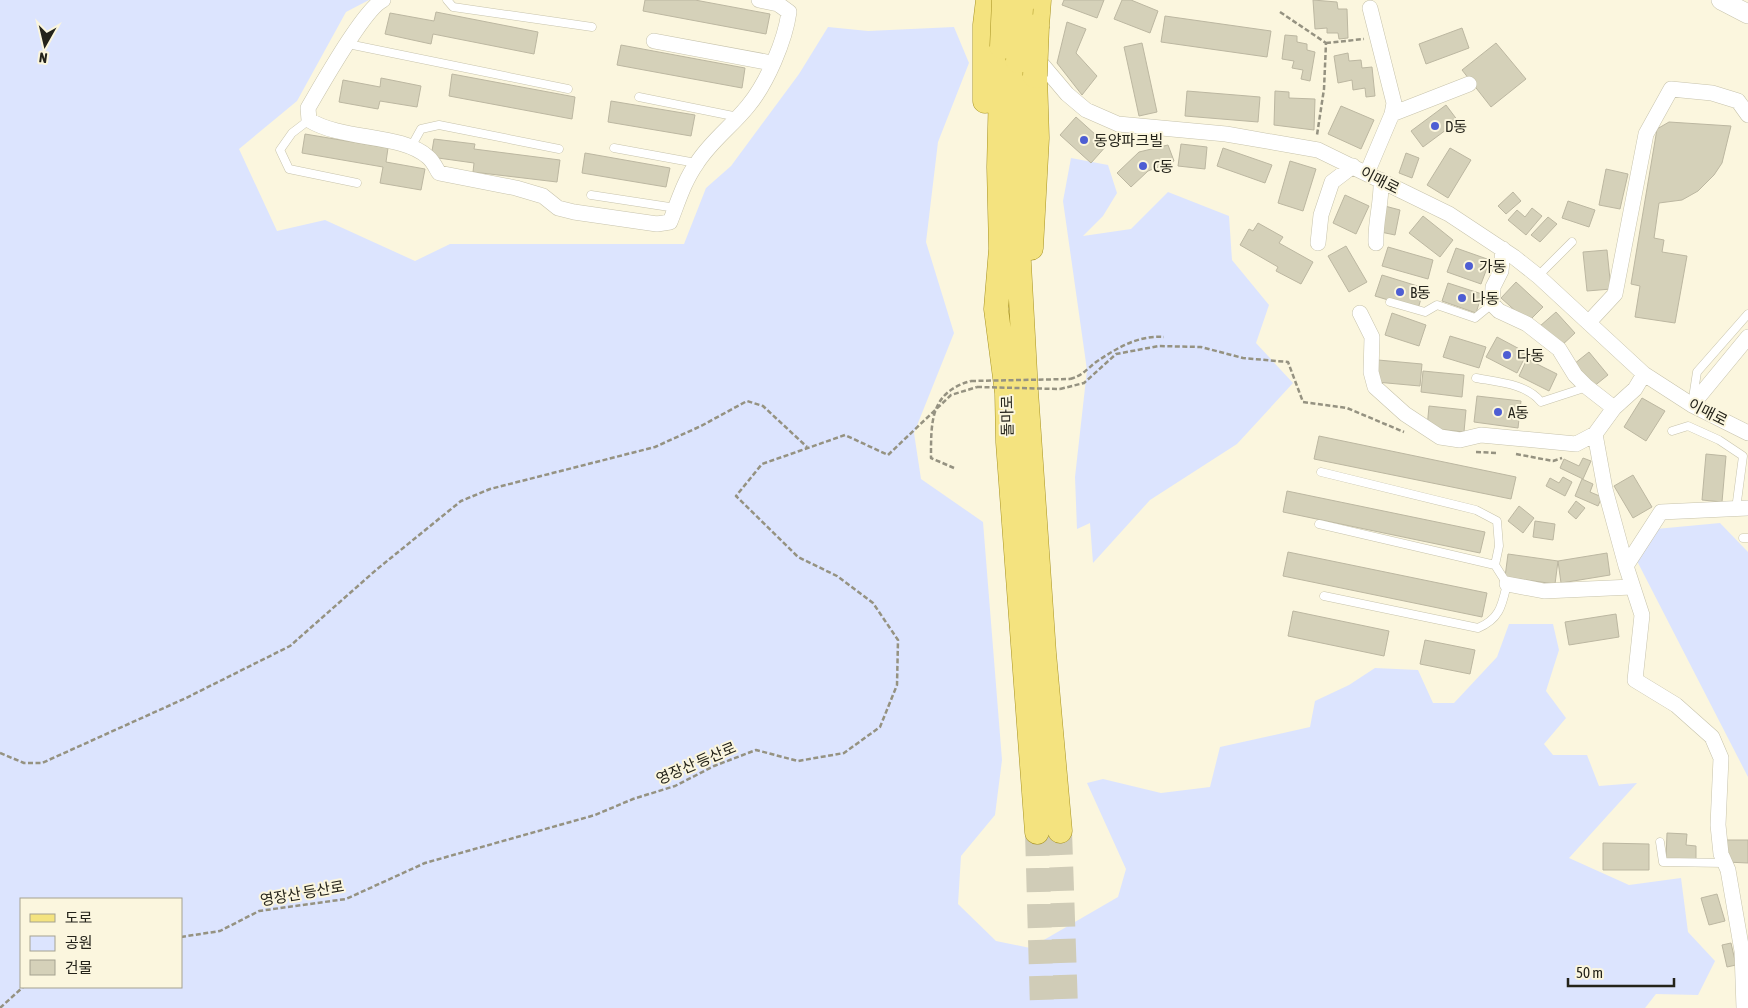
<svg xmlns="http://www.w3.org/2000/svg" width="1748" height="1008" font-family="'Asap Condensed','Noto Sans KR',sans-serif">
<rect width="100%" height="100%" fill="#fbf6de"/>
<path fill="#dce4fe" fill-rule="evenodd" d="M0,0H369L346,12L297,101L239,149L277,231L325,220L415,261L450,244H684L706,188L731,166L799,74L828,27L868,31L954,27L969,63L938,142L926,242L954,333L914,433L921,479L983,522L1002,760L995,815L961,856L958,904L996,941L1030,948L1118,897L1126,869L1087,783L1103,779L1161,793L1210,787L1220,747L1310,727L1315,701L1349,685L1375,668L1418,670L1433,703H1454L1497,657L1509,624H1553L1559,650L1546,691L1566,718L1544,744L1553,755H1587L1599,786L1637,783L1569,858L1629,885L1681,878L1688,932L1715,961L1698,995L1656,994L1645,1008H0ZM21,899H181V987H21Z
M1071,158L1108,165L1117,193L1103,216L1083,236L1131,229L1168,192L1229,216L1232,260L1269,305L1256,343L1293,383L1237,444L1150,500L1093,563L1090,523L1077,529L1075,477L1087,370L1063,201Z
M1720,523L1748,552V777L1637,561L1656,529Z"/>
<path fill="#d5d1b9" stroke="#bcb7a1" d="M645,0H695L770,14L766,34L643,11Z
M1064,0H1104L1097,18L1062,5Z
M1122,0H1131L1158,11L1150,33L1114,19Z
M1313,0L1337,2L1338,9H1347L1348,38L1339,39L1338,33H1327V28L1315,29Z
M436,12L538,32L534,54L433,34L431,44L385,34L390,13L434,21Z
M1165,16L1271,31L1267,57L1161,42Z
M1067,22L1086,29L1076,53L1097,76L1082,95L1057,63Z
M1462,28L1469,48L1426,64L1419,44Z
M1285,35L1297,36V42L1307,44V50L1315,52L1310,81L1301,79L1303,70L1292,68L1294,61L1282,59Z
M1142,43L1157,112L1139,116L1124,47Z
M1496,43L1526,79L1491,107L1462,70Z
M621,45L745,68L742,88L617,65Z
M1348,53L1349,61L1361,60L1362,68L1372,67L1375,96L1366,97L1365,88L1353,90L1352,80L1338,83L1334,56Z
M452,74L575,97L572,119L449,96Z
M381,78L421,86L417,107L380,101L378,109L339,102L343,80L380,87Z
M1187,91L1260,97L1258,122L1185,116Z
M1275,91L1289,92V98L1315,99L1314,130L1274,125Z
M611,101L695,115L691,136L608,122Z
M1446,105L1458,121L1423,147L1411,131Z
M1341,106L1374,120L1361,149L1328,134Z
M1076,117L1107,145L1091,163L1060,135Z
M1669,122L1731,126L1722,163L1714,175L1698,191L1682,200L1659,203L1654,238L1664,240L1662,252L1687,256L1675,323L1635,317L1640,286L1631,284L1657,129Z
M305,134L388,148L386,162L425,169L421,190L380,183L383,167L302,153Z
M434,139L475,144L474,149L560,160L557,182L473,172L474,163L431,157Z
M1181,144L1207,147L1205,169L1178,166Z
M1168,145L1174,161L1148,171L1131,187L1117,173L1139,152Z
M1223,148L1272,165L1265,183L1217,166Z
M1450,148L1471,160L1448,198L1427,185Z
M585,153L670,168L666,187L582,173Z
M1406,153L1419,158L1412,178L1399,173Z
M1290,161L1316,169L1303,211L1278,203Z
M1606,169L1628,174L1620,209L1599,205Z
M1513,192L1521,201L1506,214L1498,206Z
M1345,195L1369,206L1356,234L1333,223Z
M1568,201L1595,210L1589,227L1562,218Z
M1381,205L1400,210L1395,235L1376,231Z
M1532,208L1542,216L1526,235L1508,220L1517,210L1525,217Z
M1423,216L1453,240L1440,257L1409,233Z
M1548,217L1557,224L1540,242L1531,235Z
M1258,223L1283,237L1279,243L1313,262L1301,284L1276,271L1278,267L1240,245L1249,229L1253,231Z
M1346,246L1367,282L1349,292L1328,256Z
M1388,247L1433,260L1428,279L1382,266Z
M1456,248L1490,260L1481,284L1447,272Z
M1607,250L1611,289L1587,291L1583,252Z
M1382,275L1424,288L1418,309L1375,296Z
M1516,282L1543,307L1528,322L1501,298Z
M1448,283L1482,294L1476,313L1442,301Z
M1556,312L1575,333L1560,347L1540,326Z
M1392,313L1426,325L1419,346L1385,335Z
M1450,336L1486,347L1479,368L1443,357Z
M1497,337L1527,353L1517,373L1486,357Z
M1589,352L1608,375L1593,387L1574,364Z
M1527,359L1557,374L1549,391L1519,376Z
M1378,360L1422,364L1420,386L1376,382Z
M1423,371L1464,375L1462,397L1421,392Z
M1477,396L1521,401L1518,428L1474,422Z
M1642,398L1665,411L1646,441L1624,427Z
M1429,406L1466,410L1464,432L1427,428Z
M1319,436L1516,477L1511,499L1314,459Z
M1706,454L1726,456L1722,502L1702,500Z
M1583,458L1591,461L1583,479L1560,468L1564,459L1579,466Z
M1633,475L1652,507L1633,518L1614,486Z
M1563,477L1572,482L1565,496L1546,486L1550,478L1559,483Z
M1582,479L1593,484L1590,492L1602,497L1598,506L1575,496Z
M1287,491L1485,532L1480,553L1283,512Z
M1576,501L1585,508L1576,519L1568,512Z
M1519,506L1534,518L1523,533L1508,521Z
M1535,521L1555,524L1553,540L1533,537Z
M1288,552L1487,593L1482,617L1283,576Z
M1607,553L1610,575L1561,583L1558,561L1555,584L1505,577L1508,554L1558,561Z
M1293,611L1389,631L1384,656L1288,636Z
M1616,614L1619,637L1569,645L1565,622Z
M1425,640L1475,650L1470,674L1420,664Z
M1667,833L1687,834L1686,845L1696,846V860L1666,859Z
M1726,840H1748V863L1726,862Z
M1603,843L1649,844V870H1603Z
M1717,894L1725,921L1709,925L1701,898Z
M1731,943L1736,965L1727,967L1722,945Z"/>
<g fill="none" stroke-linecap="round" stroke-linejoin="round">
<path stroke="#d0ccb7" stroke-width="24" stroke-dasharray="24 12" stroke-linecap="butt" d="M1060,831L1066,1008
M1037,832L1042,1008"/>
<g stroke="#c7c3ac" stroke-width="9">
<path id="service" d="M447,0L453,7L592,27
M348,44L568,89
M639,97L738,117
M309,120L292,133L280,150L289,169L357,183
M411,147L421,129L439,125L559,149
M614,148L696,163
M591,195L676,208
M1538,276L1572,242
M1390,302L1425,312L1437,305L1475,318L1492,304
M1476,378C1498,382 1527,384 1541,402L1587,387
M1693,398L1697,372L1748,314
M1672,431L1688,426L1719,440L1743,456L1736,509
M1321,472L1476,510L1497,521L1499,546L1495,565L1507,584C1502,605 1500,619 1478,628L1324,596
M1319,524L1495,565
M1743,538H1748
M1660,842L1663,862L1725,863"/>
</g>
<g stroke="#c7c3ac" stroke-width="16">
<path id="minor" d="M383,0C364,9 321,86 308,108L309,120C343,141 401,133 428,157C433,161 436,168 439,173L516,188L543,196L558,208L574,212L657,224L670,222C678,202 684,181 697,163C711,141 732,126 748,106C767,83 785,41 789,12L778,4L759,0
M654,41L772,63
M1034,55L1067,94L1086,110L1118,124L1226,134L1318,150L1449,214L1514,257L1538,276L1644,374L1692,405L1748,433
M1392,114L1469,84
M1367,173L1392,114L1394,103L1370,8
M1318,243L1321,215L1332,182L1353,166
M1376,243C1375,222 1382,202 1381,180
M1503,249L1501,271L1493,287L1492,304L1499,311L1527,324L1559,349L1575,375L1587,387L1614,408
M1360,313L1372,337L1371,372L1375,387L1405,414L1440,437L1460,440L1481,435L1576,444L1595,434L1614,408L1635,389L1644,374
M1589,322L1615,294L1646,134L1671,89L1712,93L1738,101L1748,115
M1692,405L1748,337
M1595,434L1605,489L1626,566
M1507,584L1544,591L1632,587
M1744,1008L1742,951L1728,870L1721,854L1718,825L1721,758L1712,737L1676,705L1635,680L1642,615L1626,566L1661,512L1748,508"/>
</g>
<g stroke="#c7c3ac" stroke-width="20">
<path id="tertiary" d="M1721,0L1748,14"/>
</g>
<g stroke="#a79324" stroke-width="25">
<path id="primary" d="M1037,26L1039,0
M1002,47L999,167L1001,249L996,309L1007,393L1008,442L1037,832
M1018,61L1016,209L1026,391L1044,653L1060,831
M985,101V25L988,0
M1031,248L1037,138L1035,76"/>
</g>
<path stroke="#959281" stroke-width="2.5" stroke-dasharray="5 2.5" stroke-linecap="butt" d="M1280,12L1326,43L1324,89L1317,135
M1326,43L1364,39
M1070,379C1082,376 1087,369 1096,362C1117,348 1138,335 1164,337
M1060,389L1084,383L1116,354L1159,346L1201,347L1243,358L1288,362L1303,402L1347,408L1404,432
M1476,452L1498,453
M1516,454L1553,461L1562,458
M954,468L931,458C931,422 930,392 971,381
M0,753L24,763H42L186,698L290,646L376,570L461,501L490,489L655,447L701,426L747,401L763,406L807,447
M181,937L220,931L259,911L346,899L425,863L595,815L633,799L675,786L714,766L756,750L798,761L844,753L880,727L897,685L898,640L873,603L837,576L798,557L736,496L762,464L845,435L888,455L951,395L977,387
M0,1008L23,987"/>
<use href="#service" stroke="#fff" stroke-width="8"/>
<use href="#minor" stroke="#fff" stroke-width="15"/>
<use href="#tertiary" stroke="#fff" stroke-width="19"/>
<use href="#primary" stroke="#f4e37f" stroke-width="24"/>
<g stroke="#a79324" stroke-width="25" stroke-linecap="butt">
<path id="primary-bridge" d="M1002,47L1004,0
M1018,61L1021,8
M1035,76L1037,26"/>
</g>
<path stroke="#959281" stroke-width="2.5" stroke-dasharray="5 2.5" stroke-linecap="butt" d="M971,381L1070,379
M977,387L1060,389"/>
<use href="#primary-bridge" stroke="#f4e37f" stroke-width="24"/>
</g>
<g fill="#4e5ed3" stroke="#fbf6de" stroke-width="2">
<circle cx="1435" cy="126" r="5"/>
<circle cx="1084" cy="140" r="5"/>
<circle cx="1143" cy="166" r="5"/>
<circle cx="1469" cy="266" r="5"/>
<circle cx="1400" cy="292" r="5"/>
<circle cx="1462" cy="298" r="5"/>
<circle cx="1507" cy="355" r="5"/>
<circle cx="1498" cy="412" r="5"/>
</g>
<g text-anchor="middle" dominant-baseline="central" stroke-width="4" stroke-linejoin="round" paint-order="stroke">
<g font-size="15" fill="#24231a" stroke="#fbf6de" text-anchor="start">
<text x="1445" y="126">D동</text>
<text x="1094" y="140">동양파크빌</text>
<text x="1153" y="166">C동</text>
<text x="1479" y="266">가동</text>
<text x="1410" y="292">B동</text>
<text x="1472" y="298">나동</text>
<text x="1517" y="355">다동</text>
<text x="1508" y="412">A동</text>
</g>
<g font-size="15" fill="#24231a" stroke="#fbf6de">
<text transform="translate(1380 180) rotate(27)">이매로</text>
<text transform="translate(1708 412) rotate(27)">이매로</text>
<text transform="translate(1007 416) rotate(-91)">돌마로</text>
<text transform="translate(696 763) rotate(-23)">영장산 등산로</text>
<text transform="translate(302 893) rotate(-10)">영장산 등산로</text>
</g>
</g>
<rect x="20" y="898" width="162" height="90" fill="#fbf6de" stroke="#a5a290"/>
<rect x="30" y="914" width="25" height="8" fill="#f4e37f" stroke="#a5a290"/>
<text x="65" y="923" font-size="15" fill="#24231a">도로</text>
<rect x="30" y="936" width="25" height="15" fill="#dce4fe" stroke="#a5a290"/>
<text x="65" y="948" font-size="15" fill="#24231a">공원</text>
<rect x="30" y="960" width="25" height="15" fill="#d5d1b9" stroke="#a5a290"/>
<text x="65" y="973" font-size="15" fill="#24231a">건물</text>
<g transform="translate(45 45) rotate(188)" stroke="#fbf6de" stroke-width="4" paint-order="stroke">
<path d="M0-4L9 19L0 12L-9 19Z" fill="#24231a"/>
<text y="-8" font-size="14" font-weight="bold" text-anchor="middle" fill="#24231a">N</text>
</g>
<path d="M1568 978v8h106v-8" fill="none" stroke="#24231a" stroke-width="2.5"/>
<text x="1576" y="978" font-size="15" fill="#24231a" stroke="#fbf6de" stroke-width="4" paint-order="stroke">50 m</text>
</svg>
